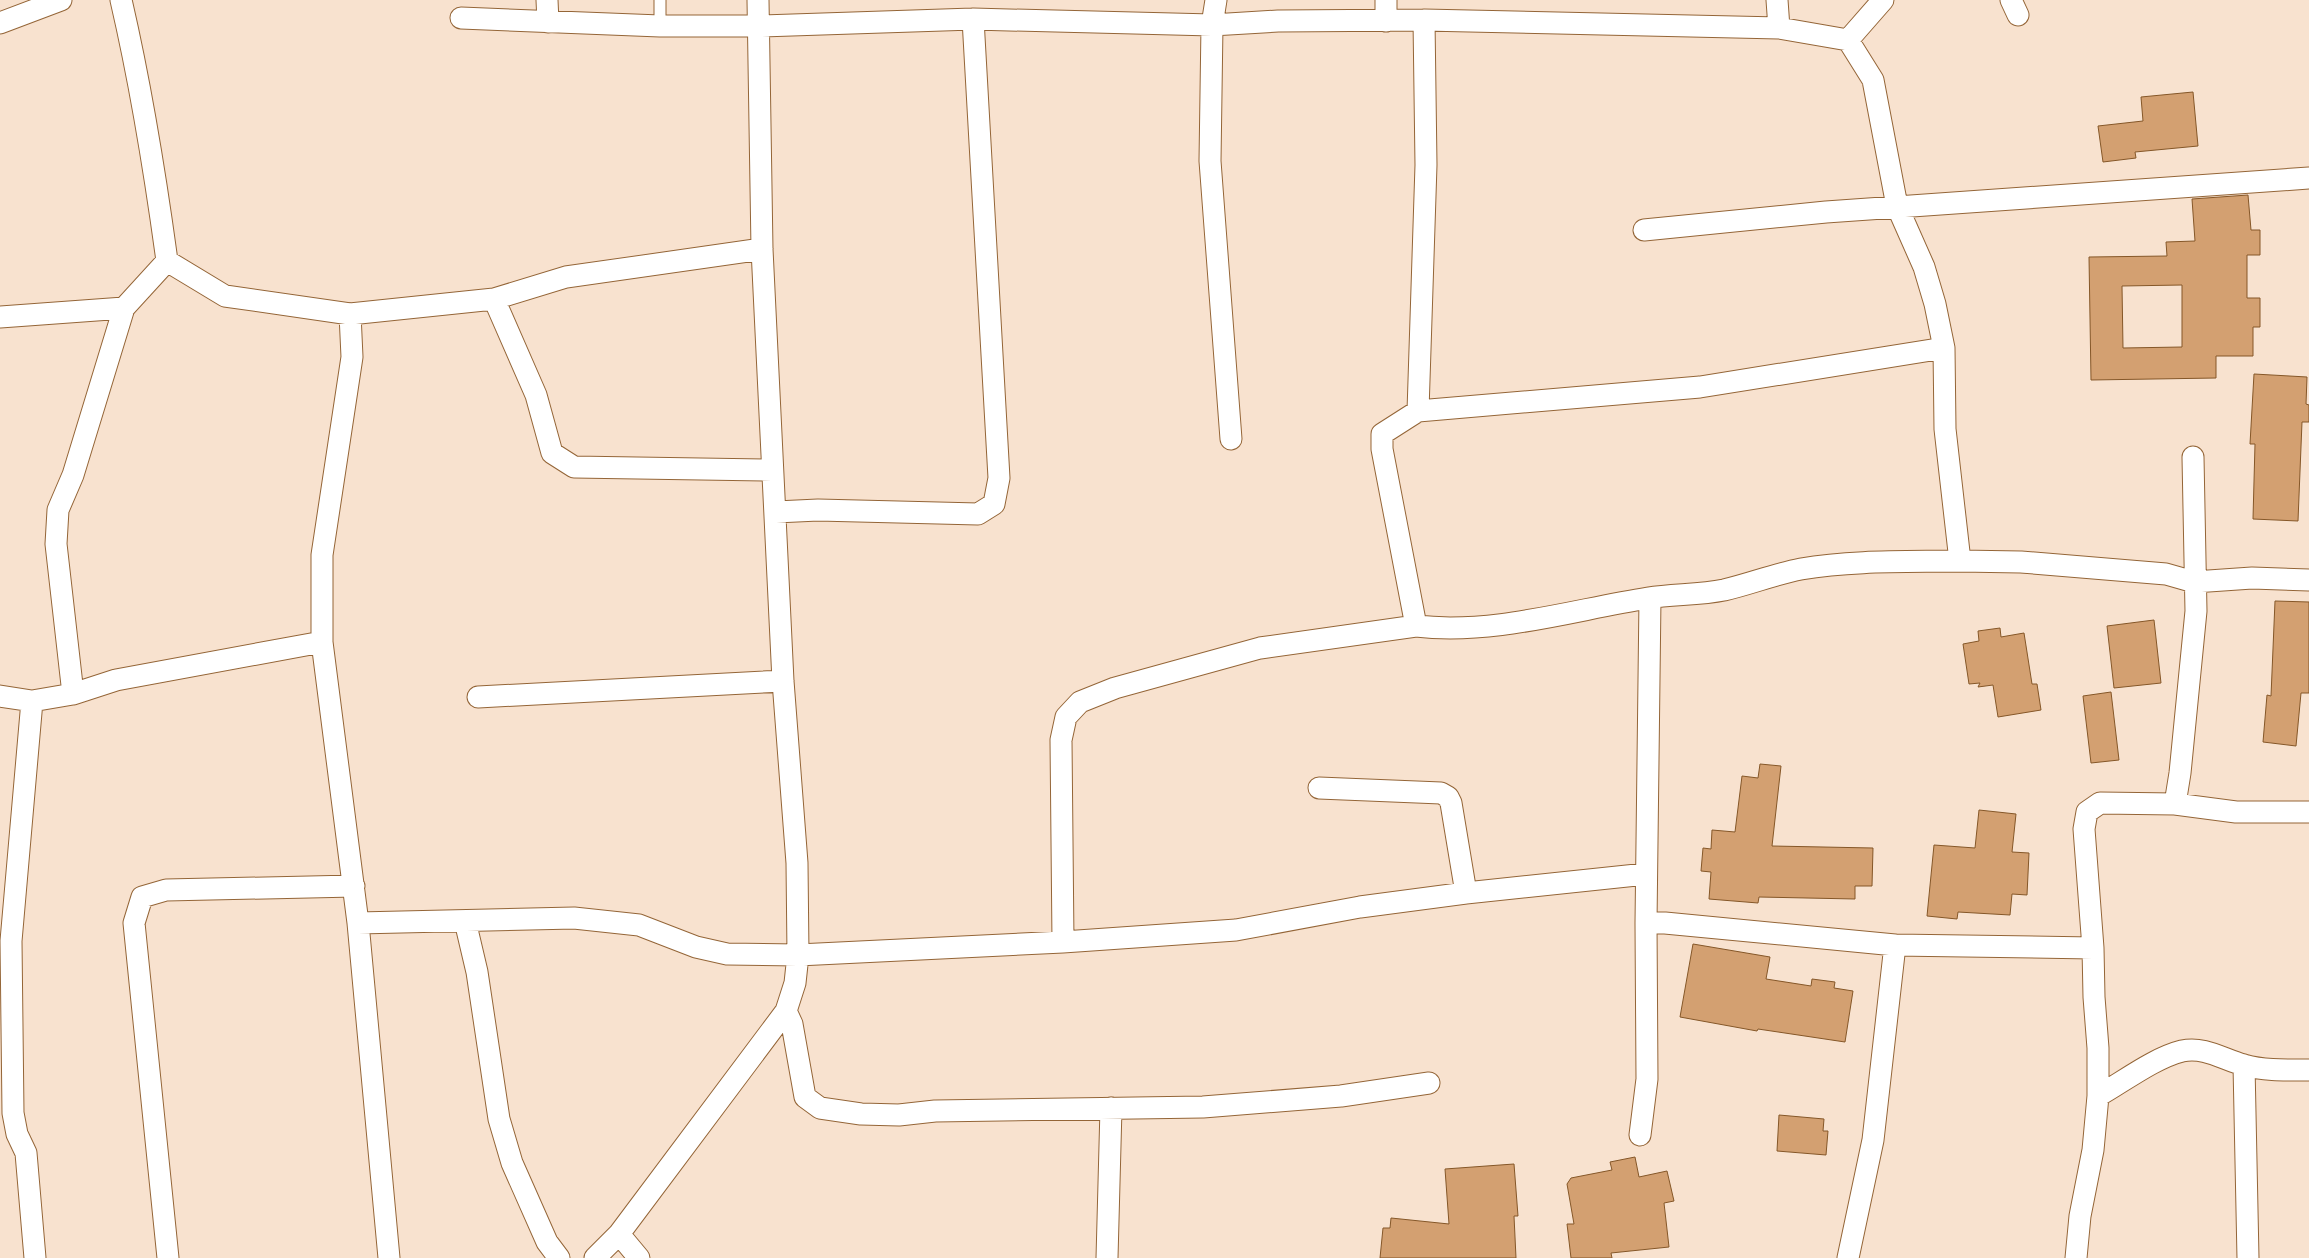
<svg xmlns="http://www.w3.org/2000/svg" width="2309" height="1258" font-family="Quicksand,sans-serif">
<rect width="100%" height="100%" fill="#f8e2cf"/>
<path fill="#d3a071" stroke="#855728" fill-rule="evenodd" d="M2193,92L2198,146L2135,152L2136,158L2103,162L2098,126L2143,121L2141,97Z
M2248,195L2251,230H2260V255H2247V298H2260V327H2253V356H2216V378L2091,380L2089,257L2167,256L2166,242L2195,241L2192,199ZM2182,285V347L2123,348L2122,286Z
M2254,374L2307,377L2306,404L2309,405V422H2302L2298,521L2253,519L2255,444H2250Z
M2275,601L2309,602V693H2301L2296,746L2263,742L2267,695L2271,696Z
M2154,620L2161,683L2114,688L2107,626Z
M2000,628L2001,637L2024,633L2032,684H2037L2041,710L1998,717L1993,685L1978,687L1980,683L1969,684L1963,644L1979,641L1978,631Z
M2111,692L2119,760L2091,763L2083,696Z
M1760,764L1781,766L1772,846L1873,848L1872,886H1855V899L1759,897L1758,903L1709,899L1711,872L1701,871L1703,848L1711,849L1712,830L1735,832L1742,776L1758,778Z
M1979,810L2016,814L2012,852L2029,853L2027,895L2012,894L2010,915L1958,912L1957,919L1927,916L1934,845L1975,848Z
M1693,944L1770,957L1766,979L1811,986L1812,979L1835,982L1834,988L1853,991L1845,1042L1758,1029L1757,1031L1680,1017Z
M1779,1115L1824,1119L1823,1131H1828L1826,1155L1777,1151Z
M1635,1157L1639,1177L1667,1171L1674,1201L1664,1203L1669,1247L1611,1253L1612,1258H1571L1567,1224H1574L1567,1184L1571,1178L1612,1170L1610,1162Z
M1514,1164L1518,1216H1514L1516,1258H1380L1383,1228H1390L1391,1218L1449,1224L1445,1169Z"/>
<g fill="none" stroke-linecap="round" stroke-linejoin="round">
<g stroke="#946537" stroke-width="13">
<path id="lane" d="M660,0V26"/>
</g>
<g stroke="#946537" stroke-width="23">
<path id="street" d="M547,0L548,22
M758,0L762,249L783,681L797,863L798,955L795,983L786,1011L792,1024L805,1097L820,1108L861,1114L899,1115L935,1111L1203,1107L1341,1096L1429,1083
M1216,0L1212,25L1210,161L1231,439
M1386,0V21
M1777,0L1779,28
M2011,0L2018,15
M461,18L660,26H759L973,19L1212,25L1278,21L1424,20L1779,28L1848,40L1873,80L1897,206L1924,267L1935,304L1944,348L1945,429L1960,561L2021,562L2166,574L2194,582L2252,578L2309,580
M0,23L61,0
M1848,40L1883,0
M1644,230L1826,212L2309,178
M167,261L225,296L350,314L494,299L566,277L762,249
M494,299L536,395L552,453L574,467L772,470
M350,314L352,357L322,555V642L358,923L389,1258
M0,317L124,308
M1418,411L1700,387L1944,348
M776,512L818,510L978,514L994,504L999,478L973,19
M1416,626L1382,449V434L1418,411L1426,165L1424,20
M73,694L56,544L58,510L73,475L124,308L167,261C155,173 141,86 121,0
M0,696L32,701L73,694L116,680L322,642
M478,697L783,681
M32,701L11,941L13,1113L17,1134L26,1153L35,1258
M1319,788L1441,793L1448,797L1451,803L1466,893
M2175,804L2236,812H2309
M465,921L477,972L499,1119L512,1163L547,1242L559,1258
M358,923L574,918L639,925L696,947L727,954L798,955L1063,942L1236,930L1360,907L1466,893L1646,874
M1646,923H1665L1895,945L2093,948
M1063,942L1061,740L1066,717L1080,702L1115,688L1260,648L1416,626C1494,635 1572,610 1648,598C1673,594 1699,595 1724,590C1750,584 1775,574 1801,569C1853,560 1908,562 1960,561
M2244,1065L2248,1258
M2098,1096C2123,1082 2154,1058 2182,1051C2205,1046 2224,1060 2244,1065C2265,1071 2288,1070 2309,1070
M1640,1135L1647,1079L1646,923L1650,598
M619,1234L639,1258
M168,1258L134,923L142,897L166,890L354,886
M595,1258L619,1234L786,1011
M1107,1258L1111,1108
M1848,1258L1873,1140L1895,945
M2076,1258L2080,1216L2093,1150L2098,1096V1048L2094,997L2093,948L2084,829L2087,812L2100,803L2175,804L2180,773L2196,611L2193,457"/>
</g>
<use href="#lane" stroke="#fff" stroke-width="11"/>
<use href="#street" stroke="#fff" stroke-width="21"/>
</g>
</svg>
